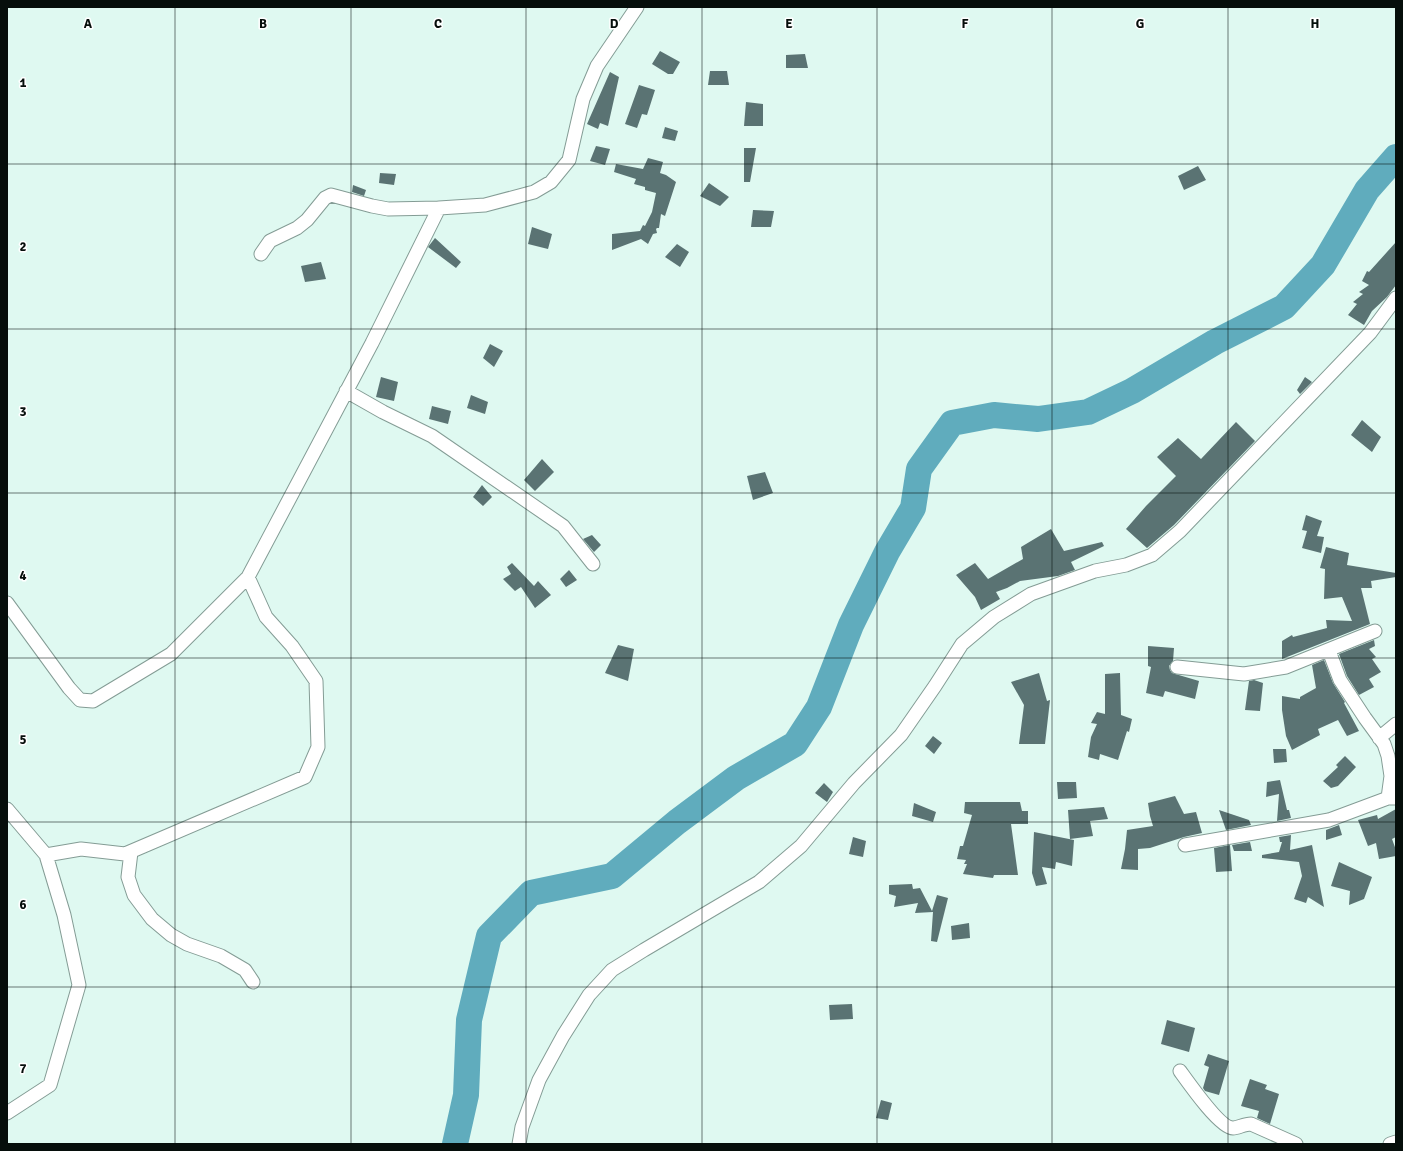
<svg xmlns="http://www.w3.org/2000/svg" width="1403" height="1151" font-family="Signika,sans-serif">
<rect width="100%" height="100%" fill="#dff9f1"/>
<g fill="none" stroke-linecap="round" stroke-linejoin="round">
<path stroke="#60acbd" stroke-width="26" d="M455,1144L466,1095L469,1020L489,936L531,893L612,876L677,822L736,778L795,744L819,707L851,625L887,552L913,508L919,469L952,423L994,415L1038,419L1088,412L1132,391L1215,342L1284,307L1323,265L1367,190L1396,157"/>
</g>
<path fill="#5a7373" d="M660,51L680,62L673,74H668L652,64Z
M805,54L808,68H786V55Z
M710,71H727L729,85H708Z
M610,72L619,77L608,126L600,123L598,129L587,124Z
M639,85L655,90L647,115L642,114L637,128L625,124Z
M746,102L763,104V126H744Z
M665,127L678,131L675,141L662,138Z
M596,146L610,149L605,165L590,161Z
M744,148H756L750,182H744Z
M648,158L663,162L660,173L666,175L676,182L665,216L661,214L659,228H657L656,229L657,233L653,234L648,244L641,239L612,250V234L640,231L643,225L645,226L652,212L656,193L645,190V187L634,184L636,179L614,172L616,164L643,169Z
M1198,166L1206,180L1184,190L1178,176Z
M380,173L396,174L394,185L379,183Z
M709,183L729,197L720,206L700,196Z
M353,185L366,190L364,196L352,192Z
M753,210L774,211L771,227H751Z
M532,227L552,234L548,249L528,244Z
M435,238L461,262L456,268L428,247Z
M1396,242V285L1387,297L1372,311L1364,325L1348,315L1357,304L1353,302L1363,294L1359,292L1369,285L1362,281L1367,271L1369,272Z
M677,244L689,252L680,267L665,257Z
M321,262L326,279L305,282L301,266Z
M490,344L503,351L494,367L483,358Z
M381,377L398,382L394,401L376,397Z
M1305,377L1312,382L1300,394L1297,390Z
M471,395L488,402L485,414L467,408Z
M432,406L451,411L448,424L429,419Z
M1362,420L1381,437L1372,452L1351,435Z
M1236,422L1255,441L1174,525L1147,548L1126,529L1146,506L1176,476L1157,457L1178,438L1201,459Z
M542,459L554,472L535,491L524,480Z
M765,472L773,493L753,500L747,476Z
M482,485L492,497L483,506L473,497Z
M1306,515L1322,521L1317,536L1324,537L1321,553L1302,548L1307,531L1302,530Z
M1051,529L1064,551L1102,542L1104,546L1071,562L1075,570L1058,576L1020,581L1007,588L996,592L1000,599L981,610L975,597L956,575L975,563L988,579L1023,559L1021,547Z
M592,535L601,545L594,552L583,539Z
M1326,547L1349,553L1347,565L1396,573V577L1371,581L1372,588H1361L1370,624L1282,659V641L1292,635L1293,637L1327,628L1326,620L1352,621L1342,597L1324,599L1325,569L1320,568Z
M512,563L534,586L538,581L551,595L535,608L521,587L515,591L503,579L511,574L507,567Z
M569,570L577,580L566,587L560,579Z
M1374,640L1375,646L1369,649L1376,657L1372,659L1381,672L1369,679L1374,687L1359,695L1347,676L1339,654Z
M618,645L634,649L628,681L605,673Z
M1148,646L1174,648L1173,661L1169,666L1170,670L1172,673L1199,681L1195,699L1165,691L1163,697L1146,693L1151,667L1148,666Z
M1324,660L1333,683L1345,702L1344,703L1359,731L1347,736L1338,720L1318,729L1320,735L1292,750L1286,736L1282,710V696L1300,699V697L1316,688L1312,665Z
M1039,673L1047,701L1050,700L1045,744H1019L1024,705L1011,682Z
M1120,673L1121,715L1132,719L1129,732L1127,731L1118,760L1100,754L1099,760L1088,757L1091,737L1097,724L1091,723L1097,712L1105,714V674Z
M1254,680L1263,683L1260,711L1245,710L1249,681Z
M933,736L942,743L934,754L925,746Z
M1273,749H1286L1287,762L1274,763Z
M1345,756L1356,767L1338,786L1331,788L1323,781L1338,767L1336,765Z
M1280,780L1287,810H1289L1291,818L1277,821L1279,794L1266,797L1267,782Z
M1057,782H1076L1077,798L1058,799Z
M824,783L833,792L827,802L815,793Z
M1175,796L1184,814L1196,812L1202,833L1184,837L1150,848L1138,849V870L1121,869L1125,849L1127,830L1153,826L1150,816L1148,803Z
M965,802H1020L1022,811H1028V824H1011L1018,875H994L993,878L963,874L967,864H964L966,860L957,859L960,846H963L972,815L964,813Z
M914,803L936,812L933,822L912,816Z
M1104,807L1108,819L1090,821L1093,836L1070,839L1068,810Z
M1396,809V837L1392,839L1396,850V856L1379,859L1376,843L1368,846L1358,820L1377,815L1378,819Z
M1219,810L1249,820L1251,825L1226,830Z
M1339,825L1342,835L1326,840V830Z
M1034,832L1074,840L1072,866L1056,862L1055,869L1042,867L1047,884L1036,886L1032,873Z
M1291,835L1290,850L1312,845L1324,907L1308,897L1306,903L1294,899L1302,876L1299,862L1262,858V855L1279,852L1282,842H1280L1279,837Z
M853,837L866,841L863,857L849,854Z
M1250,842L1252,851H1234L1232,845Z
M1230,845L1232,871L1216,872L1214,848Z
M1339,862L1372,877L1364,899L1349,905L1350,891L1331,886Z
M912,884L913,889L920,888L932,911L937,895L948,898L937,942L931,941L933,912L915,913L918,903L894,907L896,896L889,894V885Z
M969,923L970,938L952,940L951,926Z
M852,1004L853,1019L830,1020L829,1005Z
M1167,1020L1195,1028L1189,1052L1161,1044Z
M1208,1054L1229,1061L1219,1095L1205,1091L1203,1088L1209,1067L1204,1065Z
M1250,1079L1267,1085L1265,1089L1279,1094L1270,1124L1257,1118L1259,1111L1241,1106Z
M881,1100L892,1103L888,1120L876,1118Z"/>
<g fill="none" stroke-linecap="round" stroke-linejoin="round">
<g stroke="#849c95" stroke-width="15">
<path id="minor" d="M261,254L270,241L297,228L307,220L325,198L331,195L372,206L388,209L439,208
M346,391L383,412L432,436L563,526L593,564
M7,603L69,688L80,700L93,701L171,654L248,577
M1329,651L1340,680L1365,718L1384,744L1388,756L1391,776L1388,798
M1177,667L1244,674L1286,667L1375,631
M1379,738L1396,724
M7,809L46,855
M1185,845L1329,820L1388,798H1396
M131,852L128,877L134,895L152,919L171,935L187,944L221,956L245,970L253,982
M1180,1071C1188,1082 1220,1128 1233,1128C1238,1128 1244,1124 1251,1124L1296,1144
M7,1113L50,1085L79,985L64,915L46,855L81,849L125,854L305,777L318,747L316,681L292,646L266,617L248,577L372,343L439,208L485,205L534,192L551,182L569,160L583,99L597,66L637,7
M519,1144L522,1127L539,1080L563,1036L589,995L612,970L644,950L759,882L801,846L854,783L901,735L935,686L962,644L994,617L1031,594L1095,571L1126,565L1152,555L1180,531L1370,333L1396,298
M1390,1144L1396,1142"/>
</g>
<use href="#minor" stroke="#fff" stroke-width="13"/>
</g>
<path fill="none" stroke="#060e0b" stroke-width="1" stroke-opacity="0.55" d="M175,7V1144M351,7V1144M526,7V1144M702,7V1144M877,7V1144M1052,7V1144M1228,7V1144M7,164H1396M7,329H1396M7,493H1396M7,658H1396M7,822H1396M7,987H1396"/>
<g font-size="13" text-anchor="middle" font-weight="bold" fill="#060e0b" stroke="#fff" stroke-width="3" stroke-linejoin="round" paint-order="stroke">
<text x="88" y="28">A</text>
<text x="263" y="28">B</text>
<text x="438" y="28">C</text>
<text x="614" y="28">D</text>
<text x="789" y="28">E</text>
<text x="965" y="28">F</text>
<text x="1140" y="28">G</text>
<text x="1315" y="28">H</text>
<text x="23" y="87">1</text>
<text x="23" y="251">2</text>
<text x="23" y="416">3</text>
<text x="23" y="580">4</text>
<text x="23" y="744">5</text>
<text x="23" y="909">6</text>
<text x="23" y="1073">7</text>
</g>
<rect width="1403" height="1151" fill="none" stroke="#060e0b" stroke-width="16"/>
</svg>
